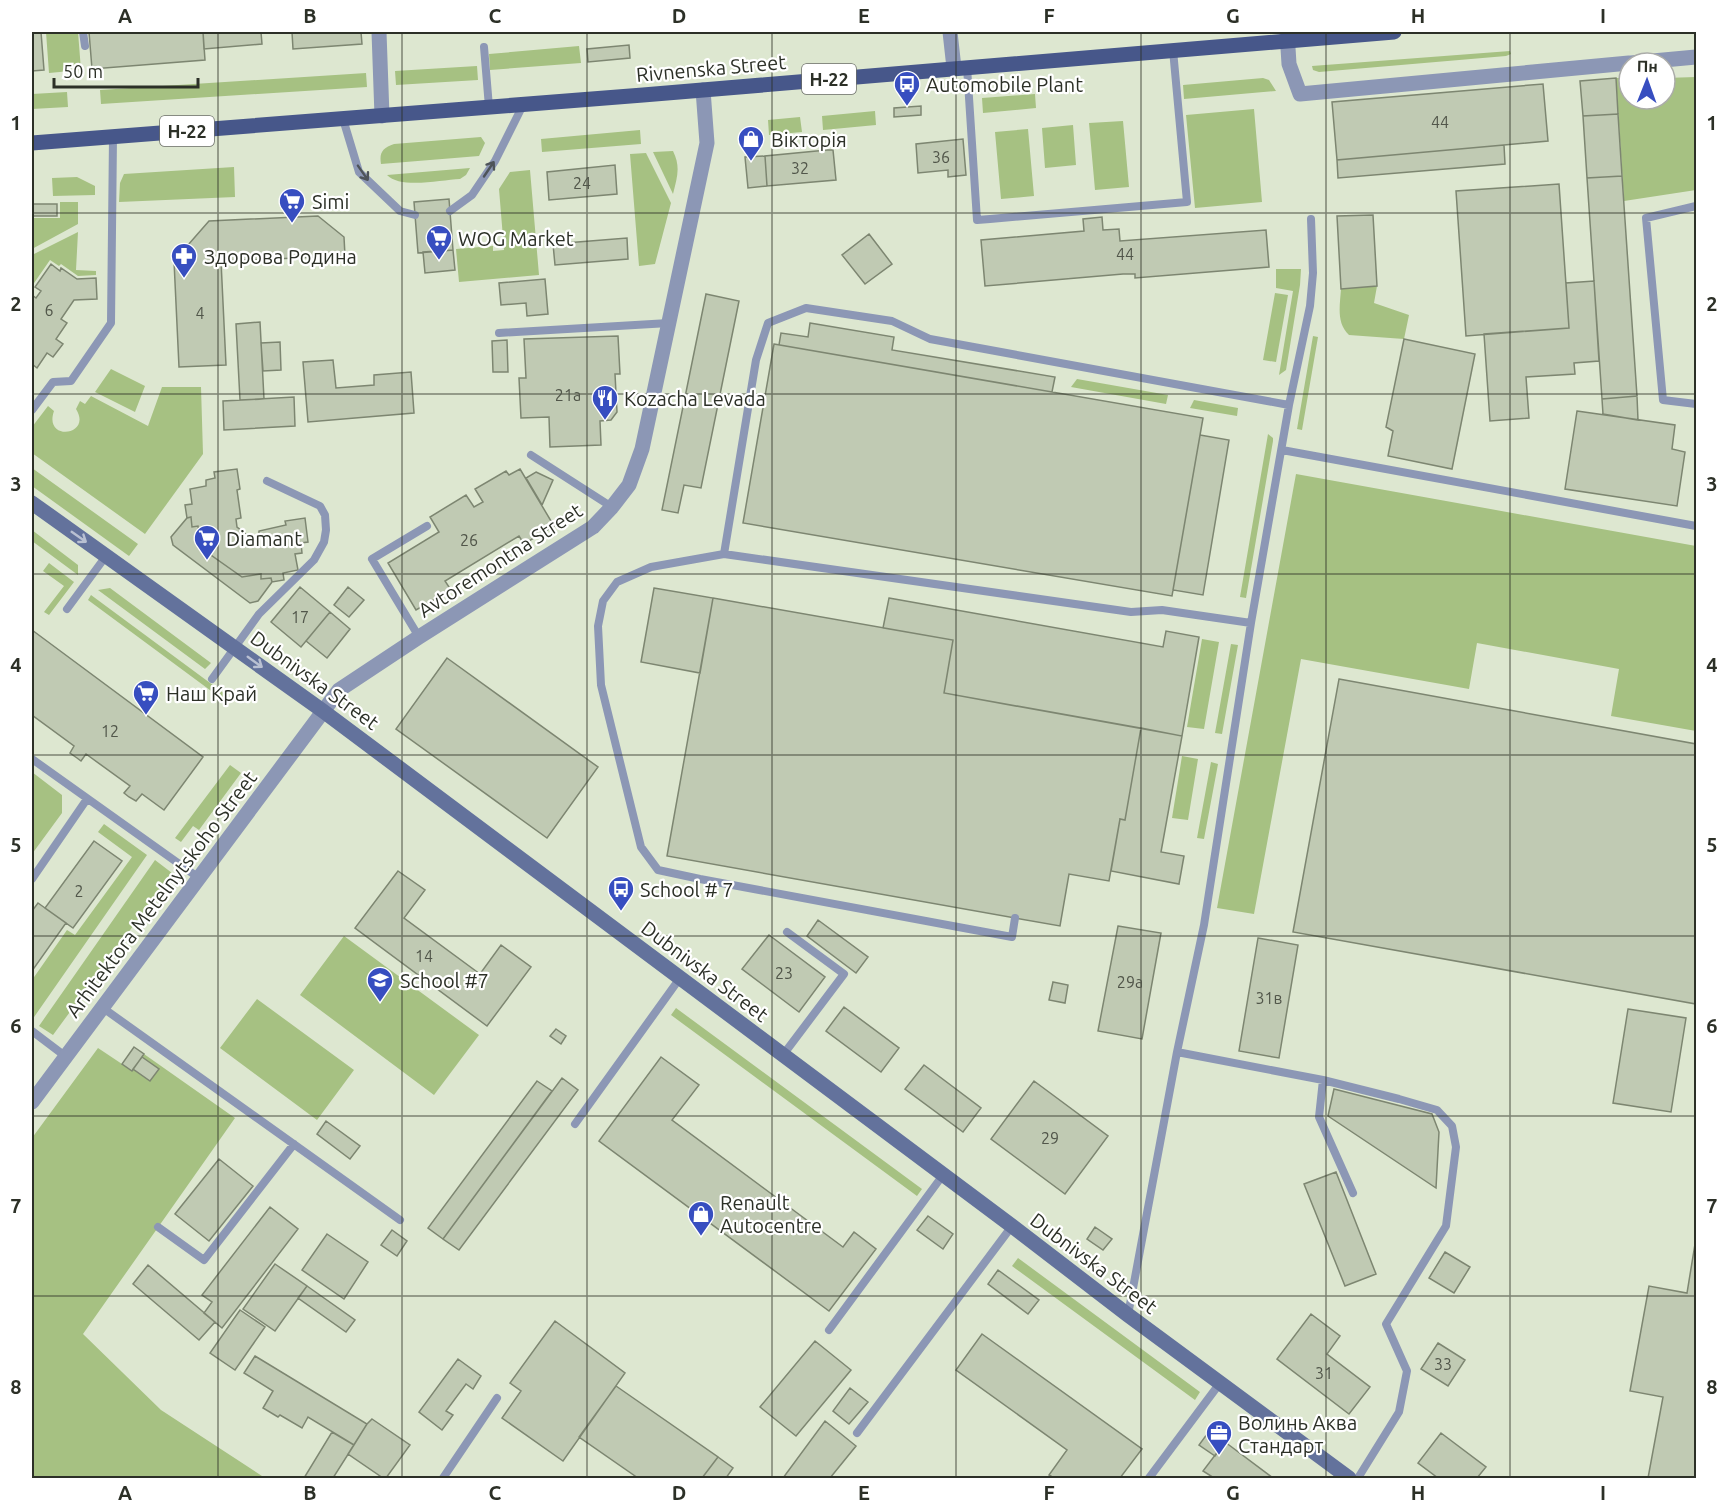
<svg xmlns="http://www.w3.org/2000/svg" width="1728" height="1510" font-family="Ubuntu,sans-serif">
<rect width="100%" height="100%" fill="#dde7d0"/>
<path fill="#a6c182" d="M46,32H78L81,70L49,73Z
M579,46L581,63L490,70L489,54Z
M1510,51L1511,54L1506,56L1319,72L1313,70L1312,66Z
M477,66L478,80L396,85L395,71Z
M366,73L367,87L101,104L100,90Z
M1696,77V190L1624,201L1616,78H1629V99H1665V78Z
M1263,78L1269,80L1276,91L1184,99L1183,85Z
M67,92L68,107L32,109V94Z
M1035,94L1036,108L983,113L982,98Z
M1254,109L1262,202L1195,208L1186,115Z
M875,111L876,125L823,130L822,116Z
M800,117L802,132L769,135L768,120Z
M1123,121L1129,187L1095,190L1089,123Z
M1073,125L1076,165L1045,168L1042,128Z
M1028,129L1034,196L1001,199L995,132Z
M640,130L641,144L542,152L541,139Z
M481,137L485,143L479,156L381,164C379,152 383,148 394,144Z
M673,151C681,167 677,178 673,194L653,152Z
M646,153L671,203L655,264L639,266L630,154Z
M234,167L235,197L119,202L120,183L124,174Z
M470,168L466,175L460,179C441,180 400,189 387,175Z
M530,170L539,275L459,282L456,249L493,246V251L504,250L499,189L510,172Z
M77,177L95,186V195L53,196L52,178Z
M60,202H78V224L32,249V218H60Z
M78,232L76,270L96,271V275L78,276L61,264L59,266L50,260L32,286V257L34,254Z
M1276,269H1301L1300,285L1286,370L1279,375L1293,291L1276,288Z
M1377,286L1374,303L1409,315L1404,339L1349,335C1336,323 1340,305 1341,289Z
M1275,293L1288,295L1276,362L1263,360Z
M1313,336L1318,337L1302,430L1297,429Z
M111,369L145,386L135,412L95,392Z
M1077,379L1168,395L1166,404L1071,387Z
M162,387H201L203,454L145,534L32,453V427L48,406L54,411C43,442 93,436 76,409L80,401L85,404L91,396L148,426Z
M1194,400L1238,408L1237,416L1190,408Z
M1268,434L1273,438V441L1246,598L1240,597Z
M32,468L138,544L129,556L32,486Z
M1296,474L1696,546V731L1611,716L1619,669L1477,643L1469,689L1301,659L1254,914L1217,908Z
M32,530L78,565V575L32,541Z
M49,563L74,582L49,615L44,612L64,586L43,571Z
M110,588L211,663L205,669L98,590Z
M91,595L225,694L222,699L88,600Z
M1202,639L1219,642L1204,729L1187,727Z
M1231,644L1238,645L1222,734L1215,733Z
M1182,756L1198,759L1188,820L1172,818Z
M1211,762L1218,764L1204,839L1197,838Z
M230,765L241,773L199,830L193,826L181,842L175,838Z
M32,772L62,795V813L32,854Z
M104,824L147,855L32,1020V980L67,930L75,935L132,857L98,832Z
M155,860L172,873L53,1035L39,1026Z
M344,936L479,1035L434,1095L300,995Z
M257,999L354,1070L317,1120L220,1048Z
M676,1008L922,1189L917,1196L671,1015Z
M134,1047L235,1118L83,1334L161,1410L265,1478H32V1138L98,1048L122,1064Z
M1018,1258L1200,1392L1195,1400L1012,1266Z"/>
<path fill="#c0cab3" stroke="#7d8671" stroke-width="1.5" d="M32,32H41L44,70L32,71Z
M89,32H203L205,60L92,69Z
M203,32H261L262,44L204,49Z
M292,32H361L362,44L293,49Z
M629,45L630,58L588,62L587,49Z
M1616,78L1618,114L1583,116L1580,81Z
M1543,84L1548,141L1337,160L1332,102Z
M921,106V115L894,117V108Z
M1618,114L1622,176L1587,178L1583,116Z
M963,139L966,175L948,177V170L918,173L916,144Z
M1504,145L1505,164L1338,178L1337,160Z
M827,150H833L836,180L767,186L765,156Z
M765,156L767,186L748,188L745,157Z
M615,165L617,194L549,200L547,172Z
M1622,176L1637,396L1602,399L1587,178Z
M1559,184L1569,328L1466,336L1456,191Z
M449,199L453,250L418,253L414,202Z
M32,204H57V216H32Z
M1373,215L1377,286L1341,289L1337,216Z
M318,216L344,237L345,256L221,261L226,365L179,367L174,261L209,221Z
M1102,217L1103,230L1119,229L1120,241L1266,230L1269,267L1135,278V274H1123L985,286L981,240L1084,231L1083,219Z
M869,234L892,264L865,284L842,255Z
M627,238L628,259L555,265L553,244Z
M453,250L455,270L425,273L423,252Z
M51,264L60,271L61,268L77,279L96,278L97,299L74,300L61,319L67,323L56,339L63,344L53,357L47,353L37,368L32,364V295L36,298L41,291L35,287Z
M545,279L548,314L527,316L526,303L501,305L499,283Z
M1594,281L1599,361L1574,363L1575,374L1526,377L1529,418L1490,421L1484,334L1569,328L1566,283Z
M706,294L739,301L701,488L684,485L678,513L662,510Z
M260,322L264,399L240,400L236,324Z
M810,323L894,337L892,350L1055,377L1052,392L779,345L781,333L808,337Z
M618,336L620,374H615L617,412L611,420L600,421L601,445L550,447L549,417L521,418L519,378H526L524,339Z
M1404,339L1475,354L1452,469L1388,456L1393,431L1386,427Z
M507,340L508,372H493L492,341Z
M280,342L281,370L263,371L261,343Z
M774,344L1203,418L1172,596L743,523Z
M333,360L336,388L374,385V375L411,372L414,413L308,422L303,362Z
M1637,396L1638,420L1603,414L1602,399Z
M294,397L295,426L224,430L223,401Z
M1577,411L1675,425L1672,449L1685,452L1677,506L1565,489Z
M1200,435L1229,440L1203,595L1173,590Z
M237,469L240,489L237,490L241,518L236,519L237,527L250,537L259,536V531L286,525L285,521L305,518L308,542L301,543L302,553L295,554L298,570L283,573L284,580L272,582L271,578L261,579V574L242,577L201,548L198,526L192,527L191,517L187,518L185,505L192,504L190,489L206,486V480L215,478L214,472Z
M520,469L554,526L524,544L519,536L445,581L451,590L416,610L388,563L439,532L430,517L466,495L474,507L483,502L475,489L506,471L509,475Z
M536,472L553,480L542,505L526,478Z
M191,517L192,527L198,526L201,548L242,577L261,574V579L271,578L272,582L258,601L250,603L173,545L171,537L187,518Z
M300,587L330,612L301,647L271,622Z
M348,587L364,600L349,617L334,605Z
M654,588L713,598L700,673L641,662Z
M713,598L953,640L944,693L1141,728L1125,820L1120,819L1109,881L1069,874L1060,926L667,856Z
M889,598L1163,647L1166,631L1199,637L1182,736L944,693L953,640L883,628Z
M330,612L350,629L327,658L306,641Z
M32,630L203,757L164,810L142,794L136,801L129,797L124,793L130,786L86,754L81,761L77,758L70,753L74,746L32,715Z
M447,658L598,767L547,838L396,729Z
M1339,679L1696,744V1004L1293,932Z
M1141,728L1182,736L1161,852L1184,856L1179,884L1111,871L1120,819L1125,820Z
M94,841L122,861L73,928L45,908Z
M398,871L425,890L404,918L480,974L501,945L531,967L487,1026L355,928Z
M38,903L66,923L32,971V911Z
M818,920L868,957L856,973L807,936Z
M1118,926L1161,933L1142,1039L1098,1031Z
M769,935L825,977L799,1012L742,969Z
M1258,938L1298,945L1279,1058L1239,1051Z
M1053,982L1068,985L1065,1003L1049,1000Z
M844,1007L899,1048L881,1072L826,1031Z
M1628,1009L1686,1018L1671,1112L1613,1103Z
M556,1029L566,1036L561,1044L550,1036Z
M134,1047L144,1054L132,1071L122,1064Z
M142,1057L159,1069L150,1081L133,1069Z
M661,1057L699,1085L672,1120L843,1247L854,1232L876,1249L829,1311L599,1141Z
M924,1065L981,1108L963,1132L905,1089Z
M562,1078L578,1090L459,1250L443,1239Z
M537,1081L552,1091L443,1239L428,1228Z
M1034,1081L1108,1136L1065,1194L991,1139Z
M1334,1089L1432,1114L1439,1132L1436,1188L1328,1116Z
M326,1121L360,1146L350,1159L317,1134Z
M219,1159L253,1186L209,1241L175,1214Z
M1336,1172L1376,1274L1345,1286L1304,1184Z
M270,1207L298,1229L222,1328L204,1313L212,1302L202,1295Z
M928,1216L953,1234L943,1249L917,1230Z
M1095,1227L1112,1239L1103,1250L1087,1239Z
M392,1230L407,1241L397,1256L381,1245Z
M327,1234L368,1262L344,1299L302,1270Z
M1696,1238V1478H1648L1663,1397L1630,1391L1649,1286L1687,1293Z
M1445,1252L1470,1267L1454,1293L1429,1278Z
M275,1264L307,1286L275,1331L243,1309Z
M148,1265L215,1322L199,1340L133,1284Z
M998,1270L1039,1300L1028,1314L988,1284Z
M307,1286L355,1320L346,1332L298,1298Z
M240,1310L265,1327L235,1370L210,1353Z
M1311,1314L1340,1336L1327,1354L1370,1387L1349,1414L1277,1359Z
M555,1321L625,1373L563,1461L502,1418L521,1391L510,1383Z
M982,1334L1142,1449L1120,1478H1054L1049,1475L1067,1450L956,1370Z
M815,1341L851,1370L796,1436L760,1407Z
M1438,1343L1465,1360L1448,1386L1421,1369Z
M255,1356L367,1424L354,1445L308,1417L302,1428L280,1415L278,1417L263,1408L273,1391L244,1373Z
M458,1359L481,1376L473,1389L466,1384L446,1411L453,1415L442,1430L419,1412Z
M616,1386L718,1457L702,1478H638L579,1437Z
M850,1388L868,1402L849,1424L833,1411Z
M372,1419L410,1445L386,1478H383L348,1454L367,1424Z
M825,1421L856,1446L830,1478H783Z
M1210,1430L1225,1442L1215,1456L1199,1445Z
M332,1432L354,1445L333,1478H304Z
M1441,1433L1486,1467L1477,1478H1438L1418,1463Z
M1225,1442L1273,1478H1214L1203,1471Z
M718,1457L733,1468L726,1478H702Z"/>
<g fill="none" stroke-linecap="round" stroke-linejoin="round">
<path stroke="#8c97b5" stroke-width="8" d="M83,32L85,46
M484,47L489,107
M967,67L977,220L990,219L1187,202L1173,50
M343,119L359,172L400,211L415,215
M1696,206L1646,218L1663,400L1696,404
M450,211L472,195L495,161L523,105
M499,333L669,323
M32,410L53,382L71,381L111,323L113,137
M1282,450L1696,526
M531,455L612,507
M724,554L756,360L768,323L806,308L892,321L930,339L1289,405
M67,609L106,556
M419,637L372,559L427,526
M212,679L259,614L314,560L324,542L326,530L325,515L320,506L267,481
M32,759L199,878
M32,879L87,799
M1015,918L1012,937L700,879L658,870L641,847L601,685L598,626L603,601L617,582L651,567L724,554L1131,612L1162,610L1251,623
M103,1008L400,1220
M32,1031L65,1056
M1177,1052L1323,1080L1399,1099L1437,1110L1452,1126L1456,1147L1446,1226L1386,1324L1407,1371L1399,1412L1358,1478
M783,1055L844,974L787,932
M1323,1080L1319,1117L1353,1193
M575,1124L680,978
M158,1227L204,1260L294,1144
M1128,1315L1177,1052L1204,925L1251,623L1289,405L1310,306L1313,273L1311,219
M829,1330L943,1175
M857,1433L1012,1226
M443,1478L497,1398
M1149,1478L1220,1383"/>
<path stroke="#8c97b5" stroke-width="15" d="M379,32L382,116
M950,32L954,68
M1287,32L1289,64L1300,94L1629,63
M1631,63L1696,57"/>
<path stroke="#8c97b5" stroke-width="15" d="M32,1102L339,690L419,637L593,527L612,507L629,485L642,449L707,143L703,90"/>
<path stroke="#63729c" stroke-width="15" d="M32,503L323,711L1012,1226L1128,1315L1349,1478"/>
<path stroke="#47578a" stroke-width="15" d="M32,143L643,95L1394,32"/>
</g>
<defs><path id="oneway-shaft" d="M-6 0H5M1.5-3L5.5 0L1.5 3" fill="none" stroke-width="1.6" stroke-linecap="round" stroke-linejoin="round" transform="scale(1.5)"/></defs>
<g stroke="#4e5459">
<use href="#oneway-shaft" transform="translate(489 169) rotate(-56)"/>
<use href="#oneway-shaft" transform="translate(363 173) rotate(55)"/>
</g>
<g stroke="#b9c0d2">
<use href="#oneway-shaft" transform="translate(79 537) rotate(35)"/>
<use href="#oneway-shaft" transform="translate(255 662) rotate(36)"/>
</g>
<path fill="none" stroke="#2c3027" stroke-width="1.5" stroke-opacity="0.55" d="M218,32V1478M402,32V1478M587,32V1478M772,32V1478M956,32V1478M1141,32V1478M1326,32V1478M1510,32V1478M32,213H1696M32,394H1696M32,574H1696M32,755H1696M32,936H1696M32,1116H1696M32,1296H1696"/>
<defs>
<g id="bus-pin" transform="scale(1.35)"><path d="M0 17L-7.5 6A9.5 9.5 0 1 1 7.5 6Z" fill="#374ec0" stroke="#fff"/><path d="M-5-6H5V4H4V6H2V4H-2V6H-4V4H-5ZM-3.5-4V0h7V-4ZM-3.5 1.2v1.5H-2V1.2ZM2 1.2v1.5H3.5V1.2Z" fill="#fff"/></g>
<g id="shop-pin" transform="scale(1.35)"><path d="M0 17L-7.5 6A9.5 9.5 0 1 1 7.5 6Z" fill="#374ec0" stroke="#fff"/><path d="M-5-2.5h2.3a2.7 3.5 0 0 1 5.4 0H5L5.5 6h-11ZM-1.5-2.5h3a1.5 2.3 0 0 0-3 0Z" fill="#fff"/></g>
<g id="supermarket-pin" transform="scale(1.35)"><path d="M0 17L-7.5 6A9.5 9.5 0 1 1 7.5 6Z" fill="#374ec0" stroke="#fff"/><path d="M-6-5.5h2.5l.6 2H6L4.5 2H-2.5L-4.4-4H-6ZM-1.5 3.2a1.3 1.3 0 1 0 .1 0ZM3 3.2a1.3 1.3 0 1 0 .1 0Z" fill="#fff"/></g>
<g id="pharmacy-pin" transform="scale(1.35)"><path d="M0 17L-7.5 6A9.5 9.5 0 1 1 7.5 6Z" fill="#374ec0" stroke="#fff"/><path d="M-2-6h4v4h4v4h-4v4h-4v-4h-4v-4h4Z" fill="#fff"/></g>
<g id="restaurant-pin" transform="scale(1.35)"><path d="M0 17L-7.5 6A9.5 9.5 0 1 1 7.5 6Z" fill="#374ec0" stroke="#fff"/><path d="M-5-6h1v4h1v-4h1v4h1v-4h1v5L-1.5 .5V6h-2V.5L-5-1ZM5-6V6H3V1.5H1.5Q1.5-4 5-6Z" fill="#fff"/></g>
<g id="school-pin" transform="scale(1.35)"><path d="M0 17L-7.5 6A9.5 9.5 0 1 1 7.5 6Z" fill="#374ec0" stroke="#fff"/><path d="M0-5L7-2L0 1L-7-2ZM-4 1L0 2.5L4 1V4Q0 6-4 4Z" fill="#fff"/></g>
<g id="office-pin" transform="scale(1.35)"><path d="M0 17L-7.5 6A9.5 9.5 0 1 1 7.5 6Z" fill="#374ec0" stroke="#fff"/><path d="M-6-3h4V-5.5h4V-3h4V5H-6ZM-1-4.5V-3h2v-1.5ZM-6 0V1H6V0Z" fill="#fff"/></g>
</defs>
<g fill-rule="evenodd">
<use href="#bus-pin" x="907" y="84"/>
<use href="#shop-pin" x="751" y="139"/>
<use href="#supermarket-pin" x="292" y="201"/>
<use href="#supermarket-pin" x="439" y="238"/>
<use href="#pharmacy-pin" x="184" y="256"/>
<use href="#restaurant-pin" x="605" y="398"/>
<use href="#supermarket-pin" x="207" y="538"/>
<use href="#supermarket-pin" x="146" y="693"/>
<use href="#bus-pin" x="621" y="889"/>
<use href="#school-pin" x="380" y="980"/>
<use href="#shop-pin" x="701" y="1214"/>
<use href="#office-pin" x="1219" y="1433"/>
</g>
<g text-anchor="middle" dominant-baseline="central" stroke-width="4.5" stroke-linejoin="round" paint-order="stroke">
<g font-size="16" fill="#51564a">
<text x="1440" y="122">44</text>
<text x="941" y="157">36</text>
<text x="800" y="168">32</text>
<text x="582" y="183">24</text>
<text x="1125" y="254">44</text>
<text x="49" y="310">6</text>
<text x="200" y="313">4</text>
<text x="568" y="395">21а</text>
<text x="469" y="540">26</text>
<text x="300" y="617">17</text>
<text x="110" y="731">12</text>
<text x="79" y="891">2</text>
<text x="424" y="956">14</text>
<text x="784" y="973">23</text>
<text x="1130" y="982">29а</text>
<text x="1269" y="998">31в</text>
<text x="1050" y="1138">29</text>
<text x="1443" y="1364">33</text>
<text x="1324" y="1373">31</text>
</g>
<g fill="#fff" stroke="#6b6e68" stroke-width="1.5">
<rect x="802" y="64" width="54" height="30" rx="4.5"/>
<rect x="160" y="116" width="54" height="30" rx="4.5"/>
</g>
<g font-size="18" font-weight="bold" fill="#2c3027">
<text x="829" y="79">Н-22</text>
<text x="187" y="131">Н-22</text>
</g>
<g font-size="20" fill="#2c3027" stroke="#fff">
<text transform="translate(711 68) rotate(-5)">Rivnenska Street</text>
<text transform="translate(500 560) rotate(-33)">Avtoremontna Street</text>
<text transform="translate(315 680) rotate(36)">Dubnivska Street</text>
<text transform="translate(161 894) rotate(-53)">Arhitektora Metelnytskoho Street</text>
<text transform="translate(705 971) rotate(37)">Dubnivska Street</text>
<text transform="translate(1094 1263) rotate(37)">Dubnivska Street</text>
</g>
<g font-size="20" fill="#2c3027" stroke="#fff" text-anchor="start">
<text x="926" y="84">Automobile Plant</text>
<text x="771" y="139">Вікторія</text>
<text x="312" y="201">Simi</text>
<text x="458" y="238">WOG Market</text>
<text x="204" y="256">Здорова Родина</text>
<text x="624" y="398">Kozacha Levada</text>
<text x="226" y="538">Diamant</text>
<text x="166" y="693">Наш Край</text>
<text x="640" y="889">School # 7</text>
<text x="400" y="980">School #7</text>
<text x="720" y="1202">Renault<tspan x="720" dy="23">Autocentre</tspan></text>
<text x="1238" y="1422">Волинь Аква<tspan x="1238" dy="23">Стандарт</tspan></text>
</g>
</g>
<rect width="1728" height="1510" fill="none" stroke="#ffffff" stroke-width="66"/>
<g transform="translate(1647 81) rotate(1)"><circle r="28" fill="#ffffff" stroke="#abaca9" stroke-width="1.5"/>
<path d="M0-4.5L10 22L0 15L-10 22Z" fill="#374ec0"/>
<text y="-9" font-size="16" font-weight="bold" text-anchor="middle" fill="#2c3027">Пн</text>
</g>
<path d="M54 78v9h144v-9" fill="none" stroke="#2c3027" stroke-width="3"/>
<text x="63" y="78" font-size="18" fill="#2c3027" stroke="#ffffff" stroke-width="4.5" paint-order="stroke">50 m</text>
<rect x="33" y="33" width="1662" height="1444" fill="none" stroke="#2c3027" stroke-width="2"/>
<g font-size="20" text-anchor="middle" font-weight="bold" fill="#2c3027">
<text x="125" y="23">A</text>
<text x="310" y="23">B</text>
<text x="495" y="23">C</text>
<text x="679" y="23">D</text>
<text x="864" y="23">E</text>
<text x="1049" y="23">F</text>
<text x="1233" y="23">G</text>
<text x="1418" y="23">H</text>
<text x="1603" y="23">I</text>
<text x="16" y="130">1</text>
<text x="1712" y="130">1</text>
<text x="16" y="311">2</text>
<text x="1712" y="311">2</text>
<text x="16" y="491">3</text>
<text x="1712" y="491">3</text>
<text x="16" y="672">4</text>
<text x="1712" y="672">4</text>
<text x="16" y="852">5</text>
<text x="1712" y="852">5</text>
<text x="16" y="1033">6</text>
<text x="1712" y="1033">6</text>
<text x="16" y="1213">7</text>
<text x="1712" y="1213">7</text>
<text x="16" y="1394">8</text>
<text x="1712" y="1394">8</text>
<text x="125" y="1500">A</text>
<text x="310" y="1500">B</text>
<text x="495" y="1500">C</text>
<text x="679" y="1500">D</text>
<text x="864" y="1500">E</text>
<text x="1049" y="1500">F</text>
<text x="1233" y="1500">G</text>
<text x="1418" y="1500">H</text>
<text x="1603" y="1500">I</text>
</g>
</svg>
